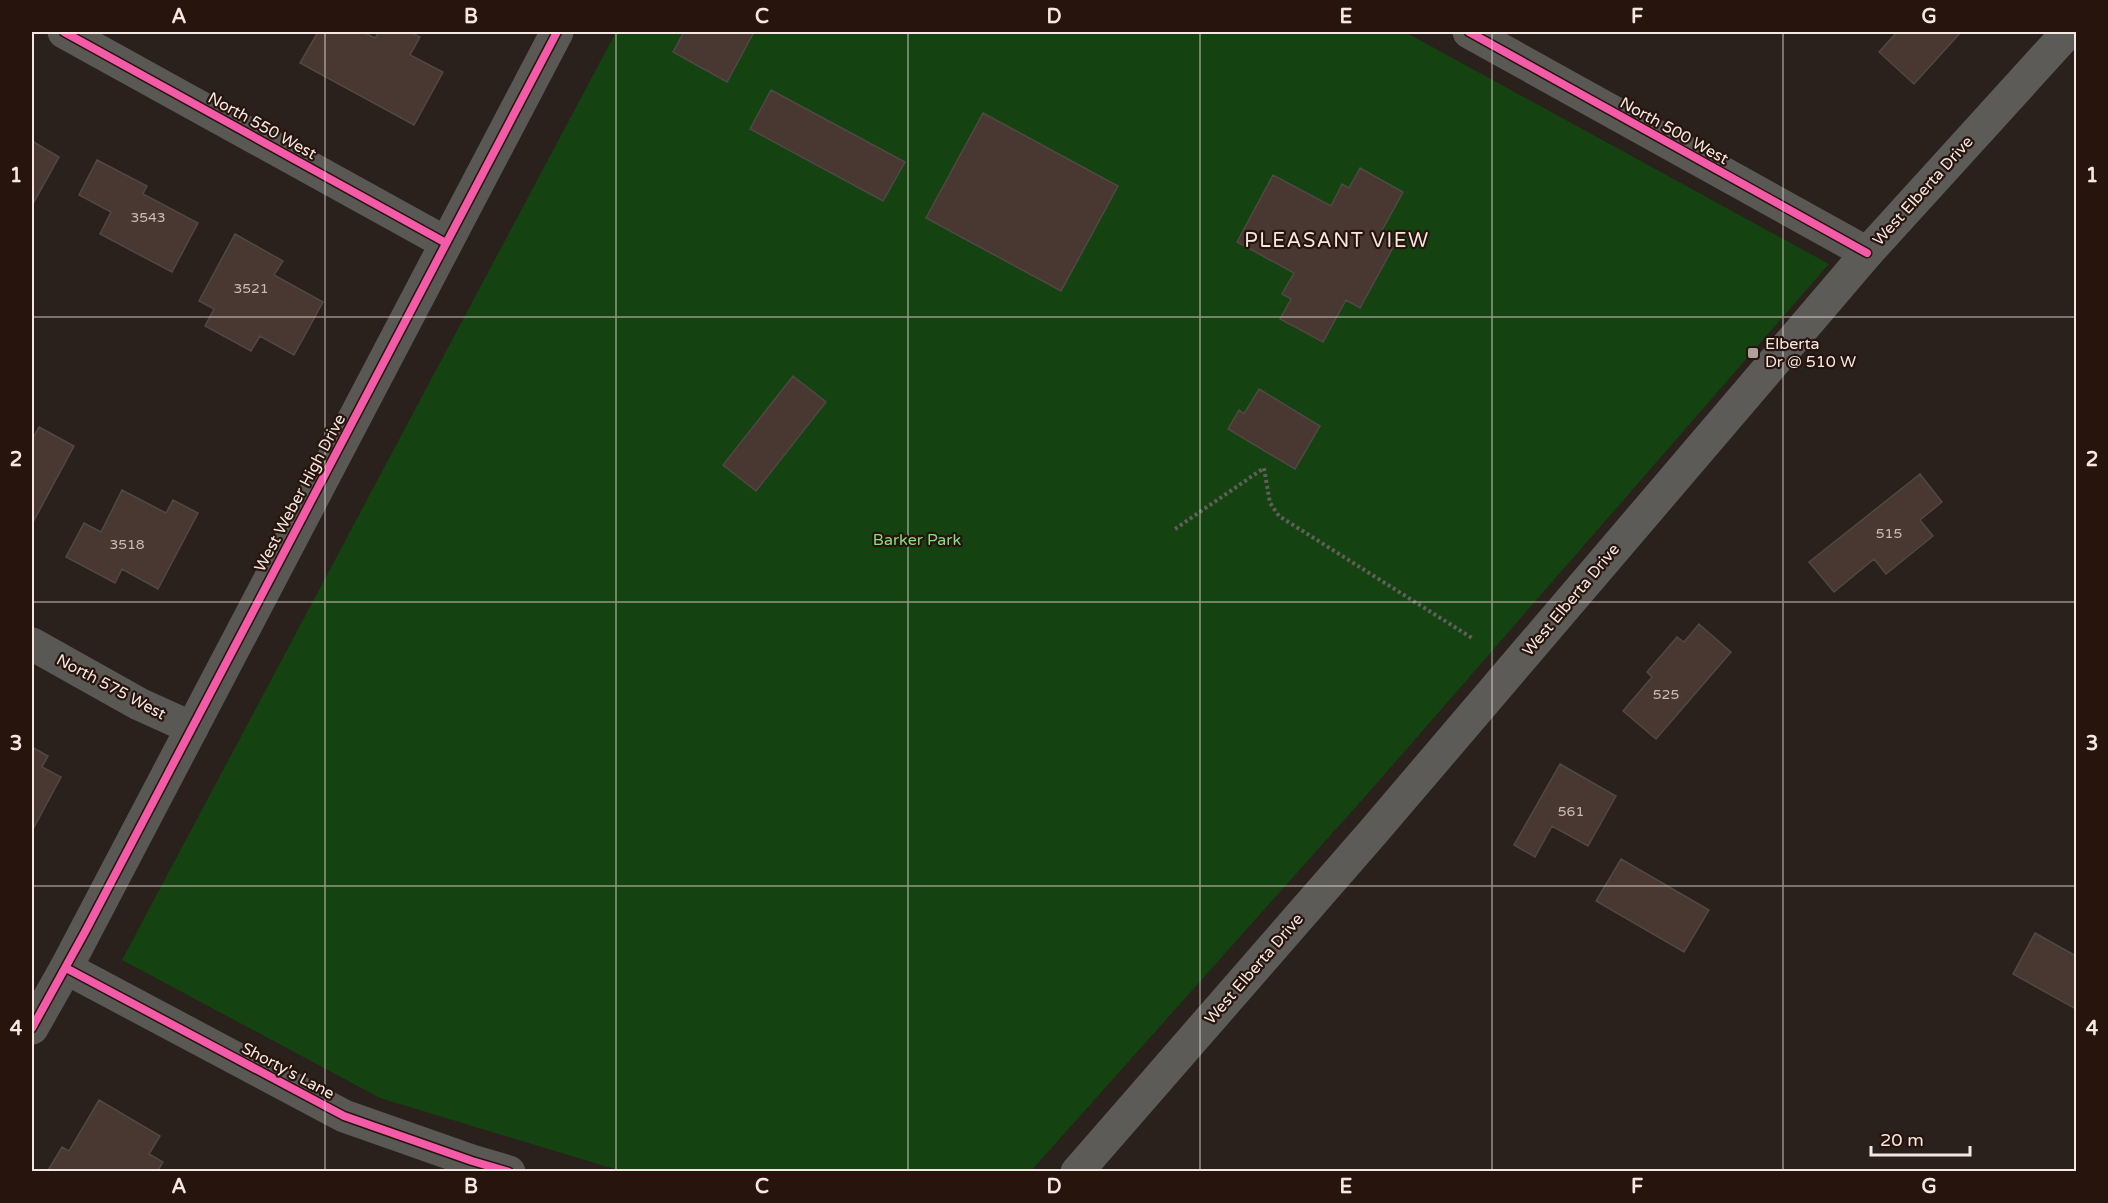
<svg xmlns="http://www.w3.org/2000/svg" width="2108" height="1203" font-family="'Varela Round',sans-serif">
<rect width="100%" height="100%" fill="#2a201c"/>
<path fill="#144210" d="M616,32H1405L1829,264L1378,782L1031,1171H621L380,1098L122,960Z"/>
<path fill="#493831" stroke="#504844" stroke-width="1.5" d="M318,32H363L375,38L379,32H410L420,37L410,55L443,72L414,125L300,63Z
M684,32H754L727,82L673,52Z
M1897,32H1961L1914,84L1879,52Z
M771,90L905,162L883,201L750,129Z
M983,113L1118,186L1061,291L926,218Z
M32,141L59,157L34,202L32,200Z
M97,160L147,186L143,194L198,223L172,272L100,234L111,212L79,195Z
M1360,168L1403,192L1379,236L1395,244L1360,308L1346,300L1323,342L1280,319L1291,299L1282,294L1294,273L1237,242L1273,175L1331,206L1342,184L1349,188Z
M235,234L283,261L274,275L323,302L294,355L260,336L251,351L205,326L214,309L199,301Z
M793,376L826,402L756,491L723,465Z
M1259,389L1320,426L1295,469L1228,429L1239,410L1244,414Z
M39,427L74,446L32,524V440Z
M1920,474L1942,502L1920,520L1933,536L1886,574L1874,559L1834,592L1809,562Z
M122,490L166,513L173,500L198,513L158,589L122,569L115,583L66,557L84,523L101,532Z
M1699,624L1731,652L1656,739L1623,711L1652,677L1647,672L1677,637L1684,642Z
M32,747L48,756L42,767L61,777L32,831Z
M1560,764L1616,796L1588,846L1552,826L1535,857L1514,845Z
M1621,859L1709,910L1684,952L1596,901Z
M2035,933L2076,956V1009L2013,974Z
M99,1100L160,1136L149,1154L163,1162L157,1172H47L62,1147L69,1151Z"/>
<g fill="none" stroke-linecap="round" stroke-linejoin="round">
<path stroke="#615e5b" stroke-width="4" stroke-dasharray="3 3" stroke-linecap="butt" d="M1175,529L1264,468L1270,503L1279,516L1472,638"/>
<path stroke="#5a5854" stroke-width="33" d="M64,32L446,243
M32,644L139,704L192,728
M32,1028L66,968"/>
<path stroke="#5a5854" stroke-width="33" d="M1469,32L1867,253
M509,1172L472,1161L344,1116L66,968L557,32"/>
<path stroke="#5c5b57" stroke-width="33" d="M1077,1172L1374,831L1867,253L2068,32"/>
<g stroke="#26140d" stroke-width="11">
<path id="cycleway" d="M64,32L446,243
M1469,32L1867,253
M66,968L344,1116L472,1161L509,1172
M32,1028L86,930L557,32"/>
</g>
<use href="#cycleway" stroke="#f35aa7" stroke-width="8"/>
</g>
<path fill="none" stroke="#f5e7e2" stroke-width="1.5" stroke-opacity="0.55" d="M325,32V1172M616,32V1172M908,32V1172M1200,32V1172M1492,32V1172M1783,32V1172M32,317H2076M32,602H2076M32,886H2076"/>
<rect fill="#aea19d" stroke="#26140d" stroke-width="2" x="1747" y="347" width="12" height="12" rx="3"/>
<g text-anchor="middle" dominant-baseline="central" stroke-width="4.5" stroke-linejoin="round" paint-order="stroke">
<g font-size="14" fill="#cabbb6">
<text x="148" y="217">3543</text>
<text x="251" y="288">3521</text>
<text x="1889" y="533">515</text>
<text x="127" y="544">3518</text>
<text x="1666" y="694">525</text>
<text x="1571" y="811">561</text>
</g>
<g font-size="16" fill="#f5e7e2" stroke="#26140d">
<text transform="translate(262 126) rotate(29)">North 550 West</text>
<text transform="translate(1674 131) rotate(29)">North 500 West</text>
<text transform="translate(1923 191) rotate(-48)">West Elberta Drive</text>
<text transform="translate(300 493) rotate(-62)">West Weber High Drive</text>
<text transform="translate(1571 600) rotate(-50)">West Elberta Drive</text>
<text transform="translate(111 687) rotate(28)">North 575 West</text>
<text transform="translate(1254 969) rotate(-49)">West Elberta Drive</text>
<text transform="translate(288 1071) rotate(28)">Shorty's Lane</text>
</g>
<g font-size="16" fill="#f5e7e2" stroke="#26140d" text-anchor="start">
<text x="1765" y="344">Elberta<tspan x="1765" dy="18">Dr @ 510 W</tspan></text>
</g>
<g font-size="16" fill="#85de7f" stroke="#26140d">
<text x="917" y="540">Barker Park</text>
</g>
<g font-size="20" letter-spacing="1.5" fill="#f5e7e2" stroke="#26140d">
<text x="1337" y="241">PLEASANT VIEW</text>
</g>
</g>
<rect width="2108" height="1203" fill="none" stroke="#26140d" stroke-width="66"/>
<path d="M1871 1146v9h99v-9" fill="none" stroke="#f5e7e2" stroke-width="3"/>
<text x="1880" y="1146" font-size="18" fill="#f5e7e2" stroke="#26140d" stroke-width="4.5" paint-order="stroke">20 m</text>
<rect x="33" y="33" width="2042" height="1137" fill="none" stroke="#f5e7e2" stroke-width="2"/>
<g font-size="20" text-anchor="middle" font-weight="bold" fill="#f5e7e2">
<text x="179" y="23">A</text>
<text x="471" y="23">B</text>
<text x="762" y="23">C</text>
<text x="1054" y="23">D</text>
<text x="1346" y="23">E</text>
<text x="1637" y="23">F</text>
<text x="1929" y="23">G</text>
<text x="16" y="182">1</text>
<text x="2092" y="182">1</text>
<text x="16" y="466">2</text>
<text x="2092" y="466">2</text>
<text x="16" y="750">3</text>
<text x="2092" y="750">3</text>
<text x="16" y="1035">4</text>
<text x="2092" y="1035">4</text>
<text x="179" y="1193">A</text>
<text x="471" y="1193">B</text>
<text x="762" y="1193">C</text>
<text x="1054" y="1193">D</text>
<text x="1346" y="1193">E</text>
<text x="1637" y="1193">F</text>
<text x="1929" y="1193">G</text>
</g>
</svg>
